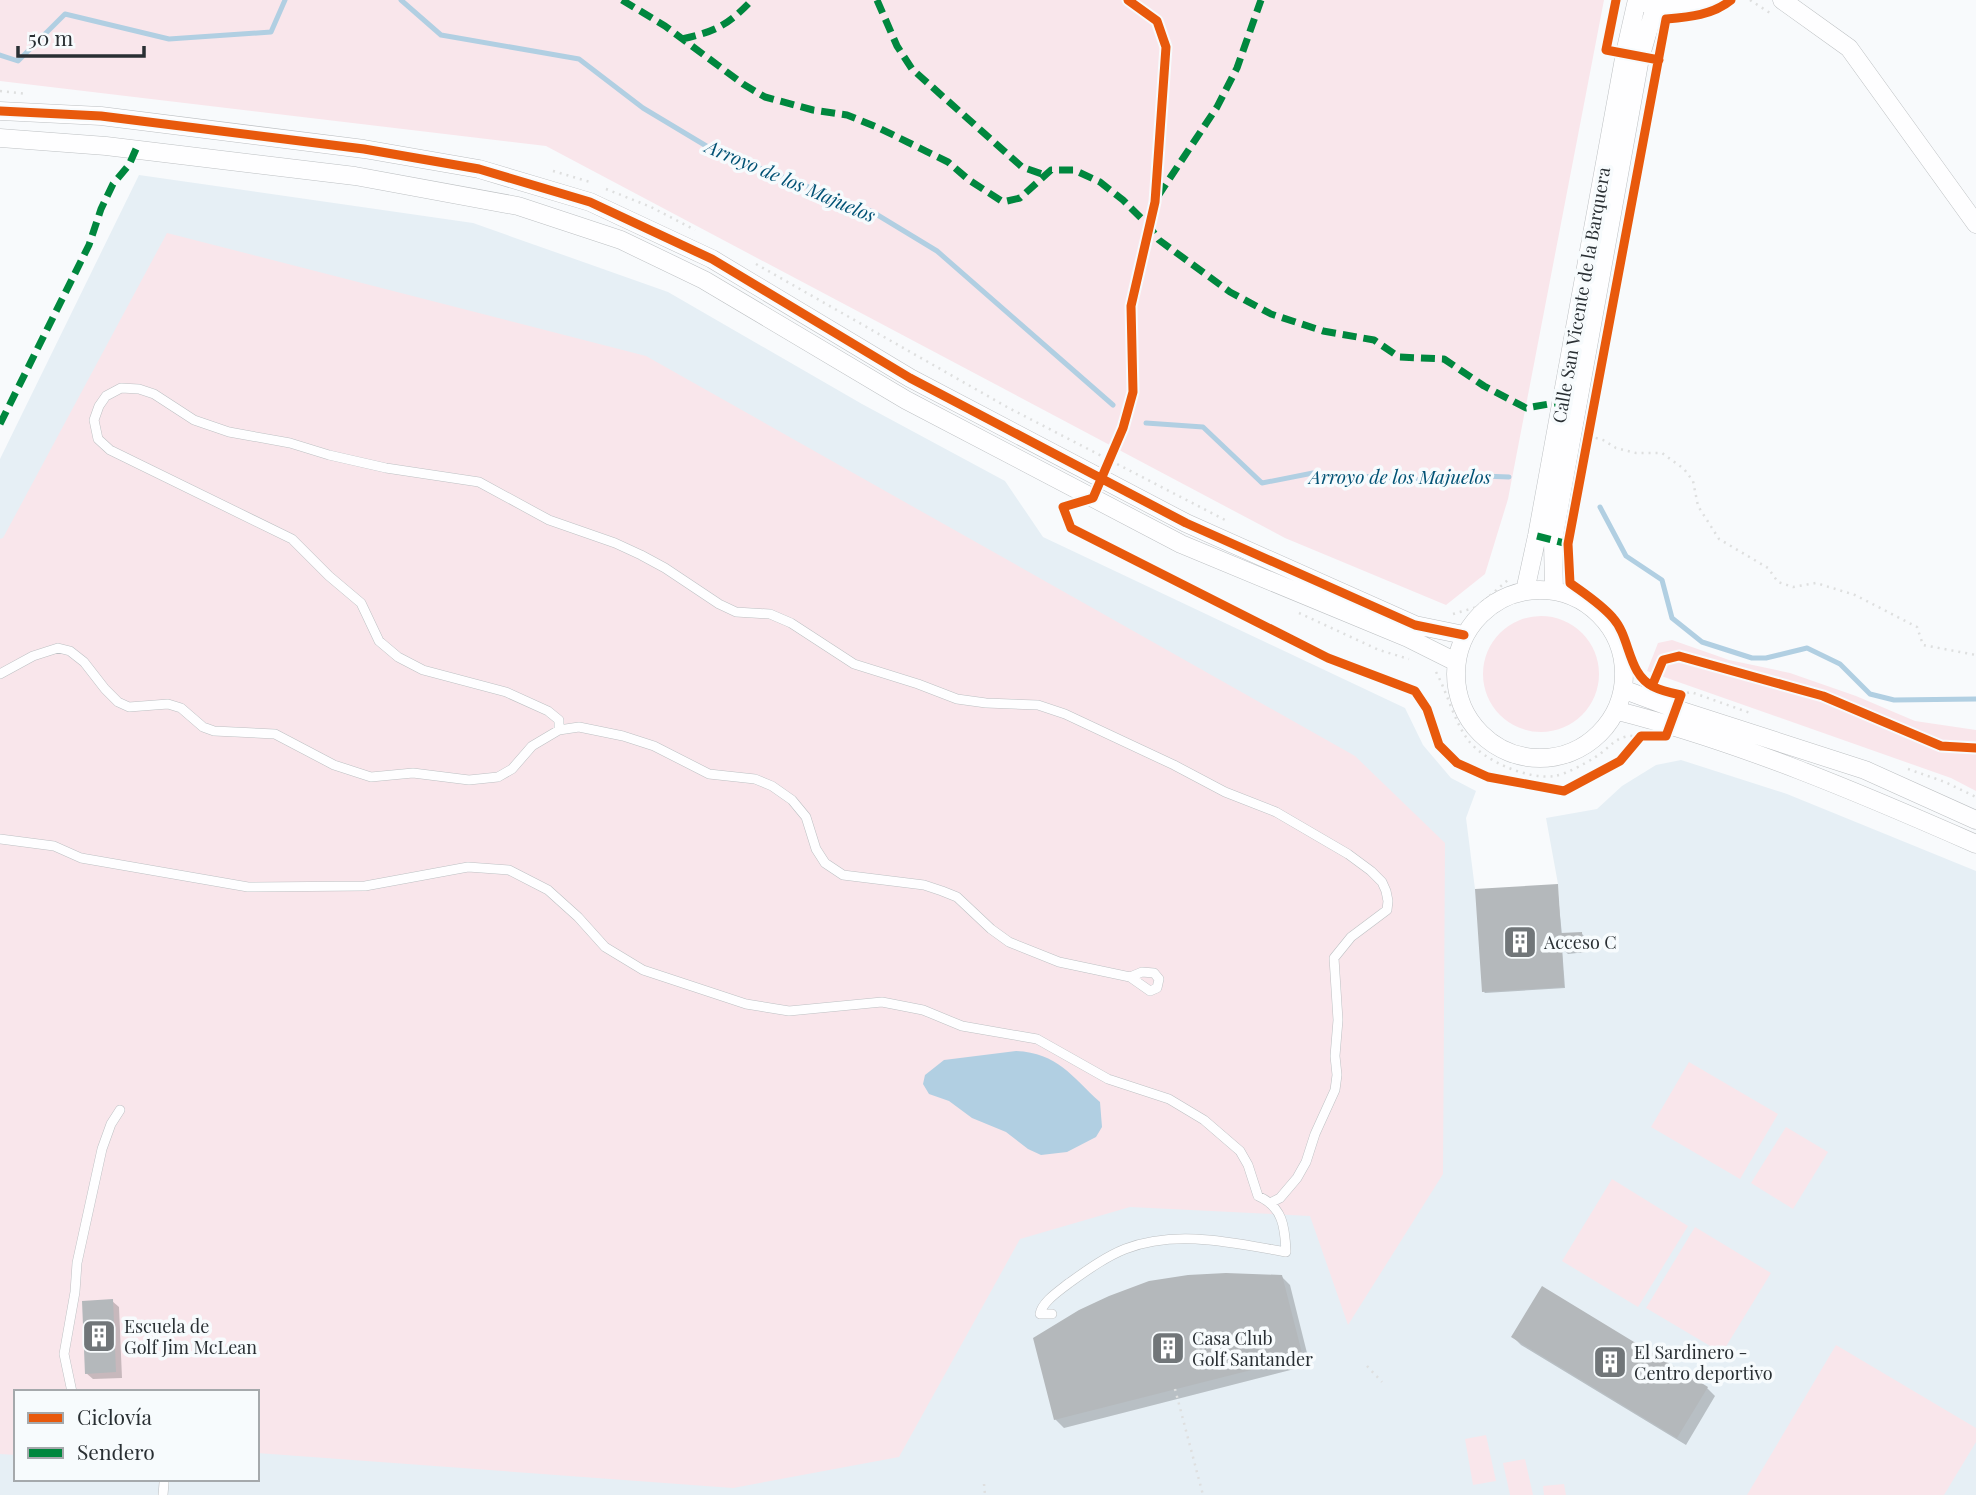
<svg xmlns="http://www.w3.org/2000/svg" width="1976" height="1495" font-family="'Playfair Display',serif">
<rect width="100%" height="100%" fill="#f8fafc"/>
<path fill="#e6eff5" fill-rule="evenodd" d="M139,175L473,223L668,292L862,404L1005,481L1043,537L1405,708L1423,745L1451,778L1476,791L1466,818L1475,889L1560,918L1558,884L1546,818L1597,809L1622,786L1656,765L1681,760L1787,794L1976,871V1495H0V459ZM16,1392H257V1479H16Z"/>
<path fill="#f9e6eb" d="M0,0H1604L1508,499L1485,574L1446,605L1285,538L546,146L0,81Z
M167,233L646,356L1355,756L1445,843L1443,1174L1348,1325L1310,1216L1130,1207L1020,1239L899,1457L733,1488L257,1453V1392H16V1455L0,1454V539L3,538Z
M1483 674a58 58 0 1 1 116 0a58 58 0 1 1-116 0Z
M1672,640L1729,660L1790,673L1856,696L1915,721L1976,730V791L1951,778L1647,671L1658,643Z
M1689,1062L1778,1114L1740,1179L1651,1127Z
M1786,1127L1828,1152L1793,1209L1751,1183Z
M1612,1179L1688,1226L1638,1307L1562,1261Z
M1695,1227L1771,1273L1722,1353L1646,1308Z
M1836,1345L1976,1428V1442L1944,1495H1747Z
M1486,1435L1496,1481L1473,1485L1465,1439Z
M1525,1459L1533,1495H1510L1503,1463Z
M1564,1484L1566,1495H1544L1543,1486Z"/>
<path fill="#b1cfe2" d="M1016,1051C1058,1053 1071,1076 1100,1102L1102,1127L1096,1137L1067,1152L1041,1155L1028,1149L1006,1132L972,1118L949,1101L929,1094L923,1084L925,1075L944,1060Z"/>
<path fill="#0003" d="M1557,885L1562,935L1582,934L1585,937L1586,952L1568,954L1562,948L1565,988L1485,993L1484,992Z
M1281,1276L1290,1285L1310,1365L1064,1428L1055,1419Z
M112,1301L119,1307L122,1378L93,1379L86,1373Z
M1513,1337L1707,1388L1715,1396L1686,1445L1521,1345Z"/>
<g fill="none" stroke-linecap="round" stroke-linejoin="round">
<path stroke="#b1cfe2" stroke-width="5" d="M401,0L441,35L579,59L643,108L713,150L871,211L937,251L1113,405
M0,55L18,61L65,14L169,39L271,32L285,0
M1146,423L1203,427L1262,483L1313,473L1420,480L1456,475L1509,477
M1600,507L1626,556L1662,580L1672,618L1702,642L1752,658H1766L1807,648L1840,664L1870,694L1894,700L1976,699"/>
</g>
<path fill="#b4b8bb" d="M1558,884L1561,933L1582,932L1583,949L1562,951L1564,987L1482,992L1475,889Z
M1226,1273L1282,1275L1303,1357L1054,1420L1033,1338L1079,1310L1109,1296L1149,1281L1188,1275Z
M1542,1286L1708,1387L1677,1438L1511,1337Z
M113,1299L116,1372L85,1374L82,1301Z"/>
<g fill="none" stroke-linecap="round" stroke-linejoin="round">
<g stroke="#bdc0c3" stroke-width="10">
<path id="lane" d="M0,674L33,656L58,648L70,651L84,662L105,689L118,702L129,707L168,704L181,708L203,727L214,731L275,734L334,765L371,777L413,773L469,780L498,777L512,769L532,746L559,730L579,727L623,736L654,746L709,774L755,779L772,786L792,800L806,817L816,849L825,863L843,875L924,885L942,891L957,897L991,929L1009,942L1059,962L1130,977L1150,991L1157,988L1159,979L1154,973L1142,972L1130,977
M559,730V720L548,711L506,692L423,670L398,657L379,641L361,603L329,576L292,539L110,450L98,439L94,420L99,406L106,396L121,388L139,389L154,394L194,420L229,432L290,443L329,455L386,468L479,482L549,520L615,543L641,555L665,568L719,604L736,612L770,614L791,623L854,664L918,684L957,699L986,703L1038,705L1065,714L1174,765L1225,792L1276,812L1348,854L1371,871L1382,882L1386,891L1388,901L1387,910L1351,937L1334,958L1338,1020L1335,1056L1337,1075L1335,1090L1315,1134L1306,1162L1297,1178L1280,1198L1272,1202
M0,839L54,846L81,858L248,887L365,886L468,867L509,870L548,890L578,917L605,947L643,970L746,1004L789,1011L882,1002L923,1010L962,1026L1037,1039L1108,1079L1169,1099L1204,1120L1240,1151L1248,1165L1258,1196C1283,1207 1285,1227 1286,1252C1233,1243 1177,1229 1125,1249C1105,1257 1086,1271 1069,1283C1059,1291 1042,1302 1040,1314H1052
M72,1392L64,1354L75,1292L77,1263L102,1149L111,1124L120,1110
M163,1495L164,1483"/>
</g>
<g stroke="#bdc0c3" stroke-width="19">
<path id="street" d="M1782,0L1849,48L1976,224
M0,111L101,116L364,149L479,169L590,202L712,259L910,378L1186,523L1415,625L1464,635
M0,138L106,146L355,176L518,206L621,240L704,280L906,400L1181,544L1408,638L1456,662
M1456 674a84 84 0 1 1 168 0a84 84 0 1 1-168 0Z
M1554,590L1553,541L1640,58L1655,7
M1525,591L1537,536L1625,53L1637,0C1669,12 1685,10 1717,0
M1625,690L1676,709L1865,770L1976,820
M1618,711C1740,742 1860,793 1976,844"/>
</g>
<path stroke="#dedfdf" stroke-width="2.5" stroke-dasharray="2 5" stroke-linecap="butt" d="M1750,0L1770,13
M0,91L27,94
M1651,106L1660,57
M553,171L590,182
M606,189L651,207L695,230
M756,264L1007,407L1229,522
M1589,436L1603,440L1616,448L1636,453H1662L1684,469L1693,481L1698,506L1719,539L1768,568L1778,582L1793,587L1816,583L1855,595L1917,627L1923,645L1976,655
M1571,584C1593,599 1613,613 1625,638C1633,654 1630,664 1643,677
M1299,613L1379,650L1409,659
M1453,614L1477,607L1509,579
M1436,672C1448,694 1453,719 1468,740C1484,761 1528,780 1555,776C1566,774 1584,764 1594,758C1613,746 1615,734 1640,736
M1653,683L1663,660L1679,656L1823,696L1941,746L1976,748
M1687,693L1691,692L1753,714
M1908,769L1945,782L1976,797
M1527,784L1564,791L1620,761L1640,736
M1367,1366L1382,1382
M1175,1389L1203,1495
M984,1484L985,1495"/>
<use href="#lane" stroke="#fefeff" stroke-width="9"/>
<use href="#street" stroke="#fefeff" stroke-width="18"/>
<path stroke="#00873e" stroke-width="7" stroke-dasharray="14 7" stroke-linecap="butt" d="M622,0L665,26L743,84L765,97L813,110L847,115L879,128L948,162L969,180L1003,202L1020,198L1051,170H1074L1100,182L1123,200L1149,226L1159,240L1230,292L1271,314L1323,331L1374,340L1399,357L1444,359L1484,386L1526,408L1561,402
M877,0L897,46L912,69L1022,167L1045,175
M682,39C716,31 727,26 752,0
M1158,196L1217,107L1237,68L1261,0
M0,424L89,245L101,209L113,184L129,165L136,149
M1537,536L1568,544"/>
<g stroke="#f7fbfd" stroke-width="13">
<path id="cycleway" d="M1128,0L1157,21L1166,47L1155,202L1131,306L1133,392L1123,428L1093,498L1063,507L1071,528L1328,658L1415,691L1427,709L1439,745L1457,763L1488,777L1564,791L1620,761L1641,736H1666L1681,695C1672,693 1662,691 1654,687C1627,674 1631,638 1613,618C1601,604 1585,594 1570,583L1568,544L1666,19C1689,17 1713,15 1731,0
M1616,0L1606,50L1659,60
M0,111L101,116L364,149L479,169L590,202L712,259L910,378L1186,523L1415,625L1464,635
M1652,686L1663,660L1679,656L1823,696L1941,746L1976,748"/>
</g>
<use href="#cycleway" stroke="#e8590c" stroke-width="9"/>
</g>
<defs>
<g id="building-square" transform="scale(1.75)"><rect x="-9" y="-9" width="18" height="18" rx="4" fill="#717679" stroke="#f7fbfd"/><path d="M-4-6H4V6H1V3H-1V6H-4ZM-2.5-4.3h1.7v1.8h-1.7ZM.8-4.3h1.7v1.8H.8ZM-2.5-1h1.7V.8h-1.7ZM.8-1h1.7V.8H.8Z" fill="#fff"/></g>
</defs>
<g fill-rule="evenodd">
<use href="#building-square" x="1520" y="942"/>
<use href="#building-square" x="99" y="1336"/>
<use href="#building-square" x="1168" y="1348"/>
<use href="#building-square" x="1610" y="1362"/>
</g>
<g text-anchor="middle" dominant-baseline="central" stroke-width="7" stroke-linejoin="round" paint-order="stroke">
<g font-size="18" fill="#292f33" stroke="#f7fbfd">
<text transform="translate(1581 295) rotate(-80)">Calle San Vicente de la Barquera</text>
</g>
<g font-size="18" fill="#292f33" stroke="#f7fbfd" text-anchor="start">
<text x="1544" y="942">Acceso C</text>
<text x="124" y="1326">Escuela de<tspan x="124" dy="21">Golf Jim McLean</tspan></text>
<text x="1192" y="1338">Casa Club<tspan x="1192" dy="21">Golf Santander</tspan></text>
<text x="1634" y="1352">El Sardinero -<tspan x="1634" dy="21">Centro deportivo</tspan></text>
</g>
<g font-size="19" font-style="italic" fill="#025275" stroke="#f7fbfd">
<text transform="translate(791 180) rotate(23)">Arroyo de los Majuelos</text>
<text x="1400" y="476">Arroyo de los Majuelos</text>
</g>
</g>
<rect x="14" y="1390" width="245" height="91" fill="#f7fbfd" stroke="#a5a9ac" stroke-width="2"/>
<rect x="28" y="1413" width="35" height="10" fill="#e8590c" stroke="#a5a9ac" stroke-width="2"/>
<text x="77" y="1425" font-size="21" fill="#292f33">Ciclovía</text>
<rect x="28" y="1448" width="35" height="10" fill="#00873e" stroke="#a5a9ac" stroke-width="2"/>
<text x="77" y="1460" font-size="21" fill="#292f33">Sendero</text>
<path d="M18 46v10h126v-10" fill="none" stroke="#292f33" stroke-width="3.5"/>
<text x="28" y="46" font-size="21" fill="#292f33" stroke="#f7fbfd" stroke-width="5" paint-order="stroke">50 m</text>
</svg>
